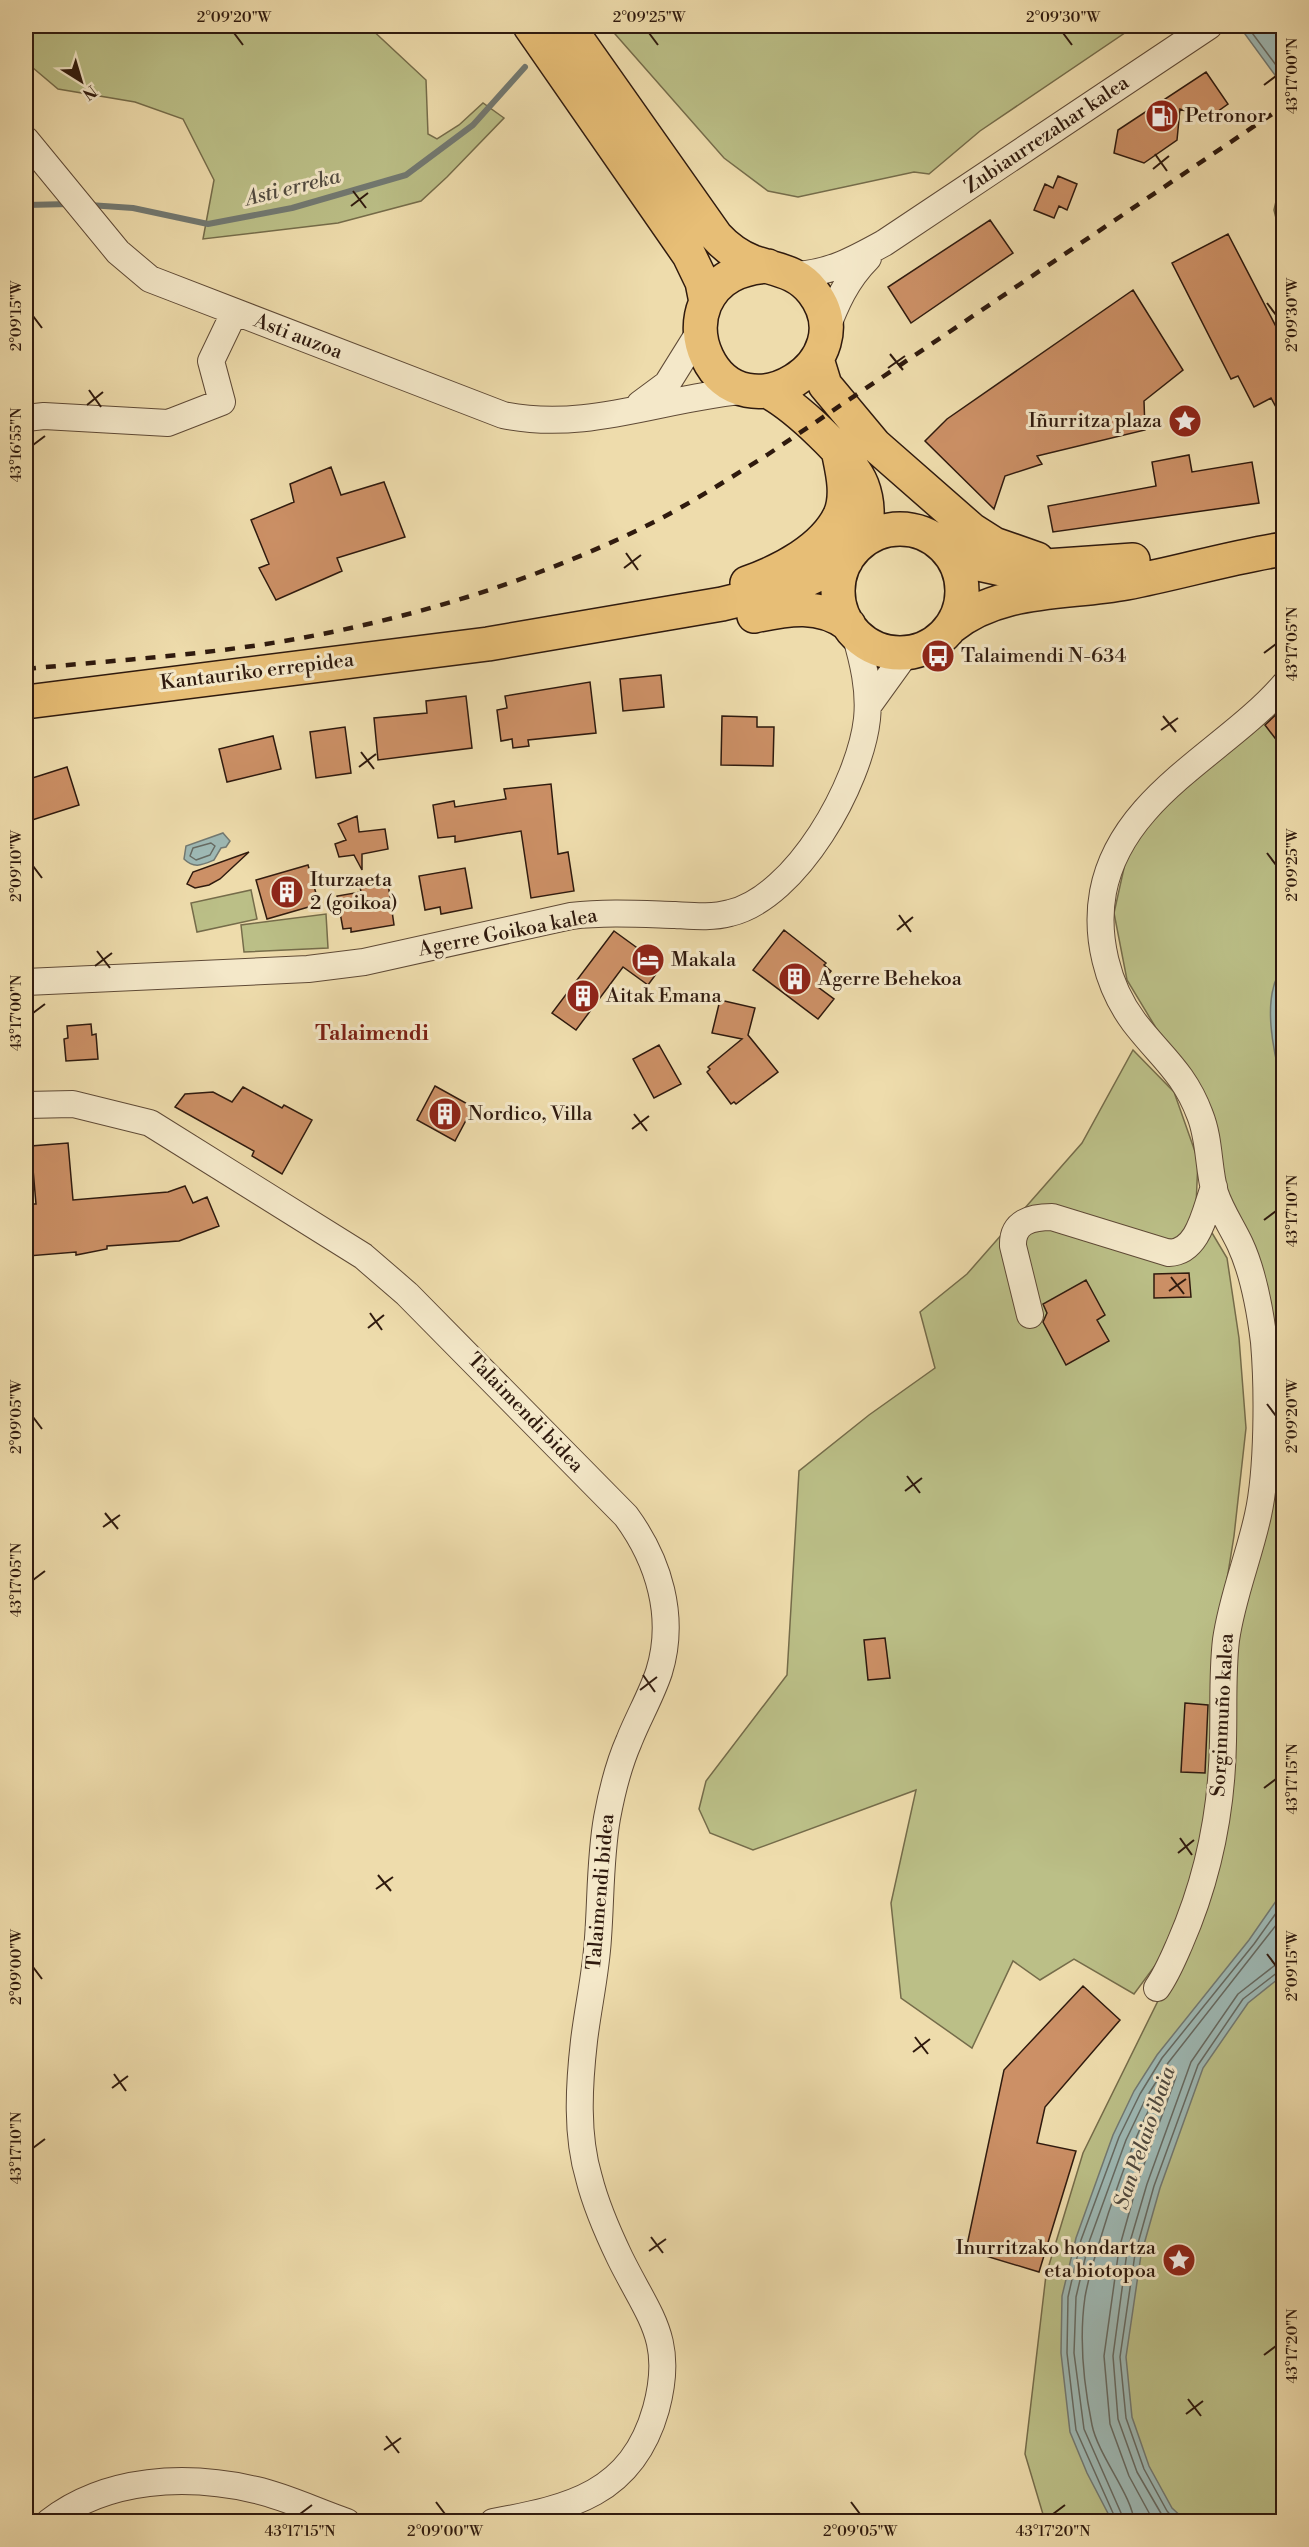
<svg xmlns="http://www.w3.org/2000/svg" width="1309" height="2547" font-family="'Libre Bodoni',serif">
<rect width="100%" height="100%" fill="#eedcac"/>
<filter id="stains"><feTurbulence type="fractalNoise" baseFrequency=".00333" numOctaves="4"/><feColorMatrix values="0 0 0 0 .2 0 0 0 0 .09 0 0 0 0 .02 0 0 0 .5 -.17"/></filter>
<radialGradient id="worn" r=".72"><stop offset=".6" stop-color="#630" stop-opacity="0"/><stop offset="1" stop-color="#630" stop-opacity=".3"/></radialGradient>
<path fill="#bbbf87" stroke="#756c4a" stroke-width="1.5" d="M26,26H368L426,80L428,134L437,139L459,125L483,103L504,118L447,177L421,201L338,223L203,239L214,180L183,119L135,102L58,89L26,62Z
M608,26H1135L980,131L929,174L914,172L798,197L768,191L724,158Z
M1283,171V247L1274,210Z
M1283,695V2521H1045L1025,2454L1046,2275L1083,2153L1185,1946L1275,1404L1227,1196L1196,1078L1156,1028L1127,980L1114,913L1128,850L1174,795Z
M251,890L257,919L197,932L191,903Z
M326,914L328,948L244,952L241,925Z
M1133,1050L1174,1092L1198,1160L1196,1206L1227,1258L1239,1338L1246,1428L1234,1536L1212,1672L1211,1782L1195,1870L1163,1955L1134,1994L1074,1959L1040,1980L1013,1961L972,2048L901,1998L891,1903L916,1790L753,1850L710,1833L699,1809L706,1781L787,1675L799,1471L869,1415L935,1368L920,1312L967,1274L1082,1143Z"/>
<path fill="#9eb9b5" stroke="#727972" stroke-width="1.5" d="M1241,26H1283V86L1242,30Z
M223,833L230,841L226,847L221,848L214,860C202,865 194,869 184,859L186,846Z
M1283,967V1088C1274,1055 1260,996 1283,967Z
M1283,1891V1975L1248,2003L1203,2068L1160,2188L1141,2255L1126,2357L1132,2417L1149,2466L1172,2508L1186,2521H1112L1087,2473L1070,2432L1061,2353L1062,2296L1076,2238L1113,2135L1134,2091L1157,2055L1249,1940Z"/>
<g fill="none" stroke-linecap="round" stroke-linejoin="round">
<path stroke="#666a62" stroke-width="1.5" d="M1247,26L1284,76
M211,843L215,846L210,855L196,860L190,856L193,848Z
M1284,976C1271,1000 1278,1039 1284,1064
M1117,2522L1076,2430L1067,2353L1068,2297L1081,2240L1119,2137L1140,2094L1162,2058L1254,1944L1284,1902
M1125,2522L1084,2429L1074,2353L1076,2297L1089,2242L1126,2140L1146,2098L1168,2063L1284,1915
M1134,2522C1133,2497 1098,2455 1092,2425C1084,2386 1079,2338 1085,2297C1092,2256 1143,2096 1174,2073L1176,2077L1138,2181L1119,2249L1104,2356L1110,2424L1129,2476L1154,2522
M1166,2522L1137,2472L1118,2419L1113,2356L1127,2252L1147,2184L1191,2062L1238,1994L1274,1966L1284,1963
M1177,2522L1167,2511L1144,2469L1126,2418L1120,2357L1135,2254L1154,2186L1198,2065L1243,1999L1278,1972L1284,1971"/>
<path stroke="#727972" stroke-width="6" d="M26,205L70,204
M89,205L133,208L208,224L292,208L406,175L473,125L525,67"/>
</g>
<path fill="#cc9066" stroke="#2f1a0e" stroke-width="1.5" d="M1206,72L1228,104L1207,119L1180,109L1177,140L1144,163L1114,153L1118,130Z
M1058,176L1077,184L1067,210L1059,206L1054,218L1034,210L1045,184L1053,188Z
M990,220L1013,253L911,323L888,287Z
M1228,234L1284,342V422L1271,398L1254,407L1238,376L1231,379L1172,263Z
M1133,290L1183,370L1144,401L1145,430L1037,456L1042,464L1005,476L994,509L925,441L947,419Z
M1189,455L1192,472L1252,462L1259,503L1053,532L1048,506L1156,486L1152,462Z
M331,467L341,495L384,482L405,537L337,558L342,571L276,600L259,568L269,564L251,520L294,502L290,484Z
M661,675L664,707L623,711L620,679Z
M590,682L596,733L528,740L529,746L513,748L512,739L501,741L497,710L507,708L505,696Z
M466,696L472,748L378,760L374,718L427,713L426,701Z
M1284,707V750L1265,725Z
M722,716L757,717V727H774L773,766L721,765Z
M345,727L351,773L316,778L310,732Z
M273,736L281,769L227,782L219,749Z
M67,767L79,805L26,822V780Z
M551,784L558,854L568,852L574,891L531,898L521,831L455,842V836L438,838L433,805L454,801L455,807L506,799L504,789Z
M357,816L359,832L385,829L388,849L362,854V870L354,855L339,857L335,844L346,840L338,824Z
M249,852L220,879L209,885L195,888L187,884L193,872Z
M308,865L319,904L267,919L256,880Z
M465,868L472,908L441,914L440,907L425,910L419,876Z
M388,883L394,925L351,932V928L343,929L337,896L361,892L360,887Z
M784,930L826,963L824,965L831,971L818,987L834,999L818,1019L753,970Z
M614,931L662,966L648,985L623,967L576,1030L552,1013Z
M720,1000L755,1008L748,1035L778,1072L736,1104L734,1102L731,1104L707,1072L710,1069L708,1067L742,1039L712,1033Z
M91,1024L92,1035L96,1034L98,1059L66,1061L64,1039L68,1038L67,1026Z
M659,1045L681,1084L654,1098L633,1059Z
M435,1086L473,1107L455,1141L417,1120Z
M243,1087L282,1108L284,1105L312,1120L282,1174L252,1156L254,1151L175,1107L185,1094L213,1092L232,1102Z
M68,1143L73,1200L168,1192L185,1186L193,1203L207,1197L219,1226L179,1241L107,1246V1249L76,1255V1252L28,1256L26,1204H36L31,1146Z
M1189,1273L1191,1297L1154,1298V1274Z
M1086,1280L1105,1315L1097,1320L1109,1341L1066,1365L1043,1322L1047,1313L1043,1304Z
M885,1638L890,1678L868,1680L864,1640Z
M1185,1703L1208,1705L1205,1773L1181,1772Z
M1083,1986L1120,2020L1045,2107L1037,2143L1076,2151L1039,2272L966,2250L1004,2070Z"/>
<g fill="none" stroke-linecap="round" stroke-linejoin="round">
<g stroke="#5f4a36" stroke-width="28">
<path id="minor" d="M26,140L118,252L150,279L503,415C589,433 666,396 751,390
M796,275C830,273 855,259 884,243L1209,26
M825,332C836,304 846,280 868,258
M640,404L667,384L700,331
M26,418L44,416L168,423L222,402L211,361L234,313
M868,706L907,652
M26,982L308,969L364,962L571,916C606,912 640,914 675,915C693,916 712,918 730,913C797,897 860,783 867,719C870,690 863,661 855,634
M26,1105L73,1104L150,1123L363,1256L407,1294L626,1516C659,1561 676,1617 659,1672C651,1696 638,1718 629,1741C618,1766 612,1791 607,1818C600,1858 601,1898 598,1938C596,1973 588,2007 584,2041C579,2085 576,2135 589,2178C596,2206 608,2233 620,2258C649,2317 675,2339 656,2409C632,2494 570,2508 493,2522
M1030,1315L1013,1246C1012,1222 1031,1217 1052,1217L1169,1253C1199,1252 1205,1211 1214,1187
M1157,1988C1167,1974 1173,1959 1180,1943C1208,1879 1222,1811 1223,1741C1224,1707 1222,1674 1226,1640C1232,1597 1249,1557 1258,1515C1268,1470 1268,1389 1264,1342C1260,1310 1254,1274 1240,1244C1232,1227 1221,1211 1215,1193C1208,1168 1210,1140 1200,1115C1184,1072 1160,1056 1134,1022C1107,986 1095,936 1103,892C1121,796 1225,753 1284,685
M49,2522C107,2477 187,2474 256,2490C287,2497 317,2512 347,2522"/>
</g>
<g stroke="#2f1a0e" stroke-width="36">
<path id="highway" d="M530,26L689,255L702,282L706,302
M568,26L716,236C726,247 738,256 753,262C776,270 797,271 813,292C866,361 745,437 707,357C699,340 698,321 705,304C717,277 741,268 768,266
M817,359L825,385L875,445L972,530L994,544L1037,559
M767,391C794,405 851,457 862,485C869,503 868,523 863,541
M838 591a62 62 0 1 1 124 0a62 62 0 1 1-124 0Z
M950,552L969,562L1001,569L1133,560
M747,583C781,571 824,549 840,515C848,496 843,474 839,455
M754,616C788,609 820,603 849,625
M951,627C1000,587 1066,594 1126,583C1179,573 1231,557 1284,549
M26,702L488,644L722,604L792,587L846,561"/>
</g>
<use href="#minor" stroke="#f4e8c9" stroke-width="26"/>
<use href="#highway" stroke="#e7be76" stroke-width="33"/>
<path stroke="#2f1a0e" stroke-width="4.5" stroke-dasharray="10 10" stroke-linecap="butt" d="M26,669C116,660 207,655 296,639C418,617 543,578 654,522C693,502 730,478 767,455L1284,106"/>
</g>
<path fill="none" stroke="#2f1a0e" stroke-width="2" d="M234,33L243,45M649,33L658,45M1063,33L1072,45M1264,85L1276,76M1155,154L1167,171M1153,169L1169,156M353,191L366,208M351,206L368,193M1267,303L1276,315M33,316L42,328M890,354L903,370M888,368L905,356M89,390L101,407M87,405L103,392M33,445L45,436M626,553L638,570M624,568L641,555M1264,653L1276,644M1163,716L1176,732M1161,730L1178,718M361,752L374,769M359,767L376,754M1267,853L1276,865M33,866L42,878M899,915L911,932M897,930L913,917M97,951L110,968M95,966L112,953M33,1013L45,1004M634,1114L647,1131M632,1129L649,1116M1264,1220L1276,1211M1171,1277L1184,1294M1169,1291L1186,1279M370,1313L382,1330M368,1328L384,1315M1267,1404L1276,1416M33,1417L42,1429M907,1476L920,1493M905,1491L922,1478M105,1513L118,1529M103,1527L120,1515M33,1580L45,1571M643,1675L655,1692M640,1690L657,1677M1264,1788L1276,1779M1180,1838L1192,1855M1178,1853L1194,1840M378,1875L391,1891M376,1889L393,1877M1267,1954L1276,1966M33,1967L42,1979M915,2037L928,2054M913,2052L930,2039M114,2074L126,2091M112,2088L128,2076M33,2148L45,2139M651,2237L663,2253M649,2251L666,2239M1264,2355L1276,2346M1188,2399L1201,2416M1186,2414L1203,2401M386,2436L399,2453M384,2450L401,2438M436,2502L445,2514M851,2502L860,2514M300,2514L312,2505M1053,2514L1065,2505"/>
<defs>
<g id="fuel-disc" transform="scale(1.725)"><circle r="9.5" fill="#8f2418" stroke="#f4e8c9"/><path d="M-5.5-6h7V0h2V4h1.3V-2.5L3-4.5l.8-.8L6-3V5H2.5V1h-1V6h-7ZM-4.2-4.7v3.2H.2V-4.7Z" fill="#fff"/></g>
<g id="sight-disc" transform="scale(1.725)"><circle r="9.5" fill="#8f2418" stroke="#f4e8c9"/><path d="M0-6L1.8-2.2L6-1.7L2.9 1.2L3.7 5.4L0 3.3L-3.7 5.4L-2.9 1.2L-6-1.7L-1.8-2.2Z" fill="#fff"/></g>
<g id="bus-disc" transform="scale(1.725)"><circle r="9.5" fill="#8f2418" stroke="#f4e8c9"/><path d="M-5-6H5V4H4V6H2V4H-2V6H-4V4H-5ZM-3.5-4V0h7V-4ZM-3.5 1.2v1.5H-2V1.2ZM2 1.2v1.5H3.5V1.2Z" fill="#fff"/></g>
<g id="building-disc" transform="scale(1.725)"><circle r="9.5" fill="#8f2418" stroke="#f4e8c9"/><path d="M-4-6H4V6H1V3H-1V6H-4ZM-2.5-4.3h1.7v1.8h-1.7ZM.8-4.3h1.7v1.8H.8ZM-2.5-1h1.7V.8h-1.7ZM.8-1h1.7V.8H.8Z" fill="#fff"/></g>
<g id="hotel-disc" transform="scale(1.725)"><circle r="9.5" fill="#8f2418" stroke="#f4e8c9"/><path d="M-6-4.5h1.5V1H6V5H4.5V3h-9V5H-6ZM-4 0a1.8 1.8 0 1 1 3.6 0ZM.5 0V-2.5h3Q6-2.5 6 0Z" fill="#fff"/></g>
</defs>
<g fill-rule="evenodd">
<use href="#fuel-disc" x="1162" y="116"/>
<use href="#sight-disc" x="1185" y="421"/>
<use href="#bus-disc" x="938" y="656"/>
<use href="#building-disc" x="287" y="892"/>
<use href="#hotel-disc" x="648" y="960"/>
<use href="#building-disc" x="795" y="979"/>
<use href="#building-disc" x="583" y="996"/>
<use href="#building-disc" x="445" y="1114"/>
<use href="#sight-disc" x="1179" y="2260"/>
</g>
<g text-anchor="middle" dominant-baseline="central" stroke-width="6" stroke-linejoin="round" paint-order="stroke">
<g font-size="20" fill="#2f1a0e" stroke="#f4e8c9" text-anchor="start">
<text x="1185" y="116">Petronor</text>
<text x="1162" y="421" text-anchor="end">Iñurritza plaza</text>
<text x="961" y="656">Talaimendi N-634</text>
<text x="310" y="880">Iturzaeta<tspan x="310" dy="23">2 (goikoa)</tspan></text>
<text x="671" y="960">Makala</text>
<text x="818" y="979">Agerre Behekoa</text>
<text x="606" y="996">Aitak Emana</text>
<text x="468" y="1114">Nordico, Villa</text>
<text x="1156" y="2248" text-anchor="end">Inurritzako hondartza<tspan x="1156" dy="23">eta biotopoa</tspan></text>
</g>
<g font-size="20" fill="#2f1a0e" stroke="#f4e8c9">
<text transform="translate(1047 135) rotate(-34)">Zubiaurrezahar kalea</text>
<text transform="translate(298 337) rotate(21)">Asti auzoa</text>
<text transform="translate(257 672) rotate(-7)">Kantauriko errepidea</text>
<text transform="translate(508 933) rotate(-11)">Agerre Goikoa kalea</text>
<text transform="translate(525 1413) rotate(46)">Talaimendi bidea</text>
<text transform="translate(1223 1715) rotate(-87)">Sorginmuño kalea</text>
<text transform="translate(601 1892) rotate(-85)">Talaimendi bidea</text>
</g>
<g font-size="21" font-style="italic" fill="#504a40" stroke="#f4e8c9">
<text transform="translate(293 188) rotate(-14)">Asti erreka</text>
<text transform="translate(1145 2138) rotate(-71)">San Pelaio ibaia</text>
</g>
<g font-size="21" font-weight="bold" fill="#7a1f14" stroke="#f4e8c9">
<text x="372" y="1034">Talaimendi</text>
</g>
</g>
<rect width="1309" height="2547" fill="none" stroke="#eedcac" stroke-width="66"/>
<g transform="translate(81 81) rotate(143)" stroke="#f4e8c9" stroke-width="4.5" paint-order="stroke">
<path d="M0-4.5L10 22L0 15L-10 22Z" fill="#2f1a0e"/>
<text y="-9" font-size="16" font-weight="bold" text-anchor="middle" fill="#2f1a0e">N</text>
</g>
<rect x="33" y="33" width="1243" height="2481" fill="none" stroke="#2f1a0e" stroke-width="2"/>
<g font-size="15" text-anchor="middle" fill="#2f1a0e">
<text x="234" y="22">2°09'20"W</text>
<text x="649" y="22">2°09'25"W</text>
<text x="1063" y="22">2°09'30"W</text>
<text transform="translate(1292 76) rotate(-90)" y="5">43°17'00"N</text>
<text transform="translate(1292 315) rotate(-90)" y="5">2°09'30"W</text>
<text transform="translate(16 316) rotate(-90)" y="5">2°09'15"W</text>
<text transform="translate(16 445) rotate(-90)" y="5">43°16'55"N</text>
<text transform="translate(1292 644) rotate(-90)" y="5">43°17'05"N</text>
<text transform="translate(1292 865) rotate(-90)" y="5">2°09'25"W</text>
<text transform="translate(16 866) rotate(-90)" y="5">2°09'10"W</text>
<text transform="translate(16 1013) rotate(-90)" y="5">43°17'00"N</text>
<text transform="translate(1292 1211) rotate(-90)" y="5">43°17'10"N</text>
<text transform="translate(1292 1416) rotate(-90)" y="5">2°09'20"W</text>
<text transform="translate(16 1417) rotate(-90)" y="5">2°09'05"W</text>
<text transform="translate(16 1580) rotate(-90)" y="5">43°17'05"N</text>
<text transform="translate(1292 1779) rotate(-90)" y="5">43°17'15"N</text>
<text transform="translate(1292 1966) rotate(-90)" y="5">2°09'15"W</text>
<text transform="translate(16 1967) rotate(-90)" y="5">2°09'00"W</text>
<text transform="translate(16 2148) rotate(-90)" y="5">43°17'10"N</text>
<text transform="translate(1292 2346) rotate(-90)" y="5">43°17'20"N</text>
<text x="300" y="2536">43°17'15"N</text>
<text x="445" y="2536">2°09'00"W</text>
<text x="860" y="2536">2°09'05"W</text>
<text x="1053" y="2536">43°17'20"N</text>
</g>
<rect width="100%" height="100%" filter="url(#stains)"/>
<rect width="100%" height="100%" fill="url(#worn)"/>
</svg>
